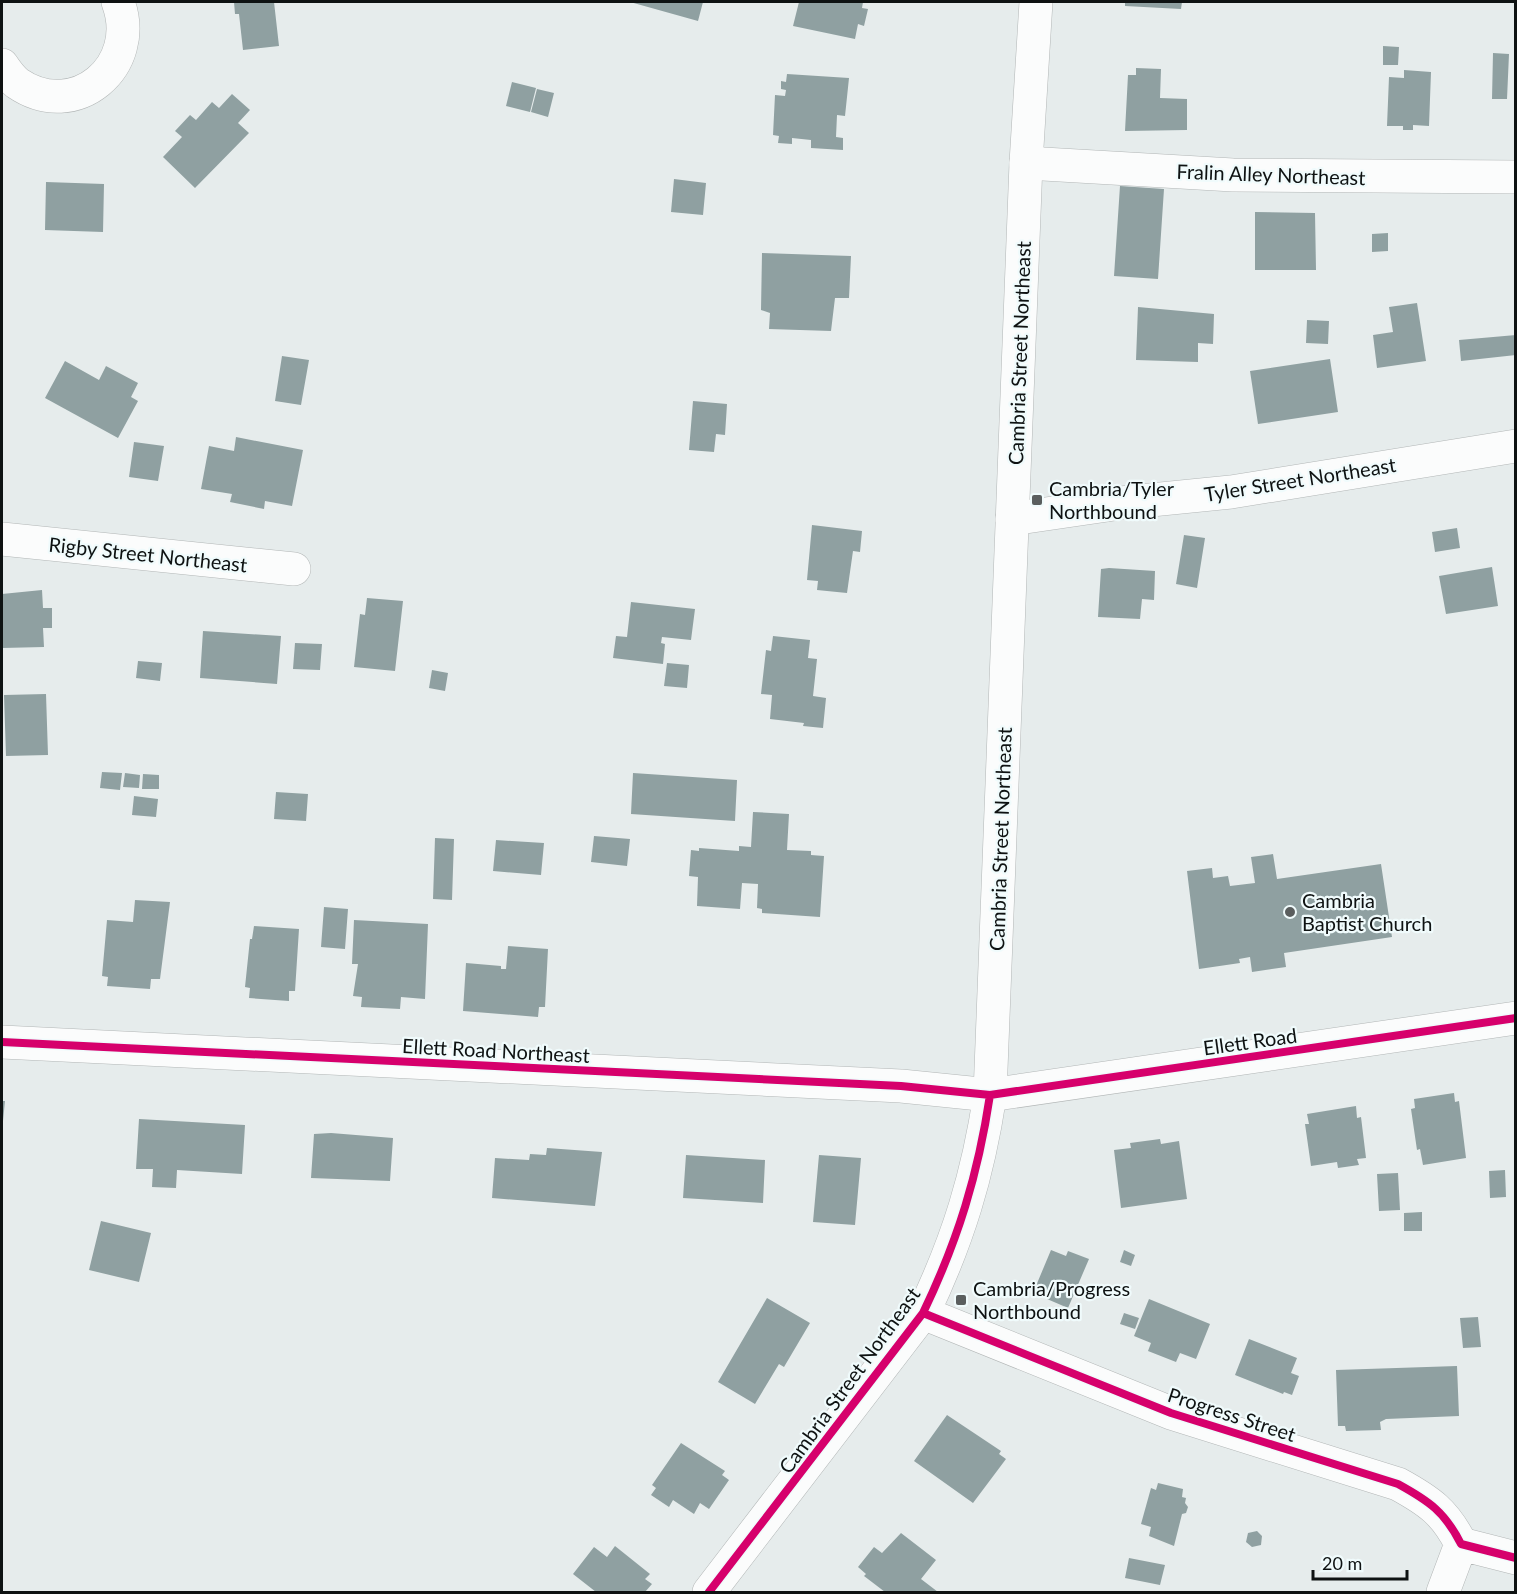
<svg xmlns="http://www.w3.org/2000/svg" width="1517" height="1594" font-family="Lato,sans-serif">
<rect width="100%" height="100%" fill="#e6ecec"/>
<path fill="#8fa0a1" d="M234,2H274L279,46L243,50L239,14H235Z
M630,2H703L698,21Z
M799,2H863L862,8L868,9L864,26L858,24L855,39L793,26Z
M1125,2H1182L1181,9L1125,6Z
M1383,46L1399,47L1398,65H1383Z
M1493,53L1509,54L1507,99H1492Z
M1136,68L1161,69L1160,98L1187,99V130L1125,131L1128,75H1136Z
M1404,70L1431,72L1429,126L1413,125V130H1403V126H1387L1389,77L1404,78Z
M787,74L849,78L845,116L837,115L836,137L843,138V150L811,148V140L792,138V144L778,143L779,136L773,135L775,95L785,96L786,90L781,89V81L786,82Z
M512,82L536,88L530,112L506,106Z
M537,89L554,93L548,117L531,112Z
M232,94L250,110L238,123L249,133L195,188L163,157L182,137L175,131L190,115L196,120L212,102L219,108Z
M674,179L706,183L703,215L671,212Z
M46,182L104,184L103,232L45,230Z
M1120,186L1164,189L1158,279L1114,276Z
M1255,212L1315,213L1316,270H1255Z
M1388,233V251L1372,252V234Z
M762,253L851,256L849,298H835L831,331L769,329L770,313L761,310Z
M1417,303L1426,361L1377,368L1373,335L1393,332L1389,307Z
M1138,307L1214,314L1213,344L1198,343V362L1136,360Z
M1307,320L1329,321L1328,344L1306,343Z
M1516,335V355L1461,361L1459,340Z
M282,356L309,360L301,405L275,401Z
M1330,359L1338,412L1258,424L1250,371Z
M65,361L99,380L106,366L138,383L131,397L138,401L118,438L45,398Z
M693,401L727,404L725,435L716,434L714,452L689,450Z
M236,437L303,450L292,506L265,501L264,509L230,502L232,494L201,489L209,446L234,451Z
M134,442L164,446L158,481L129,477Z
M812,525L862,531L860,552L853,551L847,593L817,590L818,581L807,580Z
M1457,528L1460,548L1435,552L1432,532Z
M1184,535L1205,538L1197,588L1176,584Z
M1492,567L1498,606L1446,614L1439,576Z
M1109,568L1155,571L1154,600L1142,599L1140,619L1098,617L1101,569Z
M42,590L43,608H52V628H43L44,647L2,648V594Z
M367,598L403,601L395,671L354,667L360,614L365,615Z
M631,602L695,609L691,640L662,637L661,643L665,644L663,664L613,658L616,636L627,637Z
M203,631L281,636L277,684L200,678Z
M773,636L810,640L808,658L817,659L813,696L826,698L823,728L803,726L804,723L770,719L772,695L761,694L766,650L771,651Z
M295,643L322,644L320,670L293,669Z
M138,661L162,663L160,681L136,678Z
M667,663L689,665L687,688L664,686Z
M432,670L448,673L445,691L429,688Z
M46,694L48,755L6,756L4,695Z
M102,772L122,773L120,790L100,788Z
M125,773L140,775L139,788L123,787Z
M633,773L737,780L735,821L631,814Z
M143,774L159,775V789H142Z
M276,792L308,794L306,821L274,819Z
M134,796L158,799L156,817L132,815Z
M753,812L789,814L787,850L811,851V855L824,856L820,917L762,913V909L757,908L758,884L742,883L740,909L697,906L698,877L689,876L691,850L699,851V848L739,851V846L751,847Z
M594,836L630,839L627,866L591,862Z
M435,838L454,839L452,900L433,899Z
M496,840L544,843L541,875L493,871Z
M1273,854L1277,879L1381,864L1392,937L1284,953L1286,967L1252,972L1250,957L1239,959L1240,963L1199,969L1187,871L1212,868L1213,878L1228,876L1230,886L1255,883L1251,857Z
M135,900L170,902L160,979H151L150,989L107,986L108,977L102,976L107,920L133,922Z
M324,907L348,909L345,949L321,947Z
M354,920L428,924L425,999L401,997L400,1009L361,1007L362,997L353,996L358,964H352Z
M254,926L299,929L295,991H289V1001L249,998L250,988L245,987L250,939H252Z
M508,946L548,949L545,1007H539L538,1017L463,1011L466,963L501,966V969H506Z
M1454,1093L1455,1102L1459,1101L1466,1158L1423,1165L1420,1149L1417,1150L1411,1109L1415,1108L1414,1099Z
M2,1101H5L3,1121H2Z
M1356,1106L1357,1118L1361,1117L1366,1158L1357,1159L1359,1165L1338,1168L1337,1162L1311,1166L1305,1124H1309L1307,1114Z
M139,1119L245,1125L242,1174L177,1170L176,1188L152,1187L153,1169H136Z
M331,1133L393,1138L390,1181L311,1178L314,1134Z
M1160,1139L1161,1144L1179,1141L1187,1199L1121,1208L1114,1150L1131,1148L1130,1143Z
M547,1148L602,1152L595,1206L492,1198L495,1158L529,1160L530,1154L546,1155Z
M686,1155L765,1160L763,1203L683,1198Z
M819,1155L861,1158L855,1225L813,1222Z
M1505,1170L1506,1197L1490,1198L1489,1171Z
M1398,1173L1400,1210L1379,1211L1377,1174Z
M1422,1212V1231H1404V1213Z
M101,1221L151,1233L139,1282L89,1270Z
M1051,1250L1066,1256L1068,1251L1089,1259L1068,1308L1033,1293Z
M1124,1250L1135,1255L1131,1266L1120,1262Z
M767,1298L810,1323L784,1367L779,1364L755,1404L718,1382Z
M1149,1299L1210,1324L1196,1359L1180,1353L1176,1362L1148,1351L1151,1343L1134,1336Z
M1124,1313L1139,1318L1135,1329L1120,1324Z
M1478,1317L1481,1347L1463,1348L1460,1318Z
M1249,1339L1297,1358L1291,1373L1299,1376L1292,1395L1284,1392L1283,1394L1235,1375Z
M1457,1366L1459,1416L1386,1419L1380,1422L1381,1430L1346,1431L1345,1426H1338L1336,1370Z
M947,1415L1001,1451L999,1454L1006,1459L973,1503L914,1461Z
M681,1443L725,1471L722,1475L729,1480L709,1509L700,1503L694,1514L673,1500L669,1507L651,1495L656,1488L652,1485Z
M1158,1483L1183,1489L1182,1497L1186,1498L1185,1503L1188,1507L1186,1513L1182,1514L1174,1546L1149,1536L1151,1527L1141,1524L1151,1488L1156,1490Z
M1257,1531L1262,1536L1261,1545L1252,1547L1246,1542L1248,1533Z
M901,1533L936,1560L921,1579L938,1592H885L864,1576L866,1574L858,1567L874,1547L882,1553Z
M615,1546L650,1574L645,1579L652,1584L645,1592H596L573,1574L594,1547L607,1557Z
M1129,1558L1165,1565L1160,1585L1125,1578Z"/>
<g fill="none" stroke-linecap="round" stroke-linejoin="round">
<g stroke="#b2b6b6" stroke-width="34">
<path id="minor" d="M2,65C6,71 11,78 17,83C75,123 142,66 118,2
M1026,163L1233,175L1516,177
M1012,519L1121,503L1231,492L1516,446
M2,539L294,569
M2,1042L901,1086L990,1095L1516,1018
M923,1313L1171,1413L1398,1484C1429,1501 1445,1512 1461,1544L1516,1558
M1443,1592L1461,1544"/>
</g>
<g stroke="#b2b6b6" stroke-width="34">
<path id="major" d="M709,1592L923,1313C958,1240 978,1175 990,1095L1026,163L1036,2"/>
</g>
<use href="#minor" stroke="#fbfcfc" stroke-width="33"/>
<use href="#major" stroke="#fbfcfc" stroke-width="33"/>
<g stroke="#f0fbfc" stroke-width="11">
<path id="cycleway" d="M2,1042L901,1086L990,1095L1516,1018
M923,1313L1171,1413L1398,1484C1429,1501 1445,1512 1461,1544L1516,1558
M709,1592L923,1313C958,1240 978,1175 990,1095"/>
</g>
<use href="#cycleway" stroke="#d6006c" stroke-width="8"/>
</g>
<g fill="#5a5e5e" stroke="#f0fbfc" stroke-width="2">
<rect x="1031" y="494" width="12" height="12" rx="3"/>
<circle cx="1290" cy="912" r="6"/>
<rect x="955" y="1294" width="12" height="12" rx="3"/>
</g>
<g text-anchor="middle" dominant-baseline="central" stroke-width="4.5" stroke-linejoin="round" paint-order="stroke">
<g font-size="20" fill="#0e1212" stroke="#f0fbfc">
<text transform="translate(1271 174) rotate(2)">Fralin Alley Northeast</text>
<text transform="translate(1019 353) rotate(-88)">Cambria Street Northeast</text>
<text transform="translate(1300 479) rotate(-9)">Tyler Street Northeast</text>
<text transform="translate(148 554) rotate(6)">Rigby Street Northeast</text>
<text transform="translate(1000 839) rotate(-88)">Cambria Street Northeast</text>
<text transform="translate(1250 1041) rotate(-8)">Ellett Road</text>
<text transform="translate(496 1050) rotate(3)">Ellett Road Northeast</text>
<text transform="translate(849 1380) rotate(-54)">Cambria Street Northeast</text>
<text transform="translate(1232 1414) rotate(18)">Progress Street</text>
</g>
<g font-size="20" fill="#0e1212" stroke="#f0fbfc" text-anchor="start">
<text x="1049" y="488">Cambria/Tyler<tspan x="1049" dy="23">Northbound</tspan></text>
<text x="1302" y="900">Cambria<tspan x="1302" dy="23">Baptist Church</tspan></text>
<text x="973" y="1288">Cambria/Progress<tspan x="973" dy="23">Northbound</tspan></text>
</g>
</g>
<rect width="1517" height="1594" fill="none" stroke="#0e1212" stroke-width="6"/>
<path d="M1313 1570v9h94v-9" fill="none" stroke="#0e1212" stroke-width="3"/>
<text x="1322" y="1570" font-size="18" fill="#0e1212" stroke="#f0fbfc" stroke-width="4.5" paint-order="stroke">20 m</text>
</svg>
